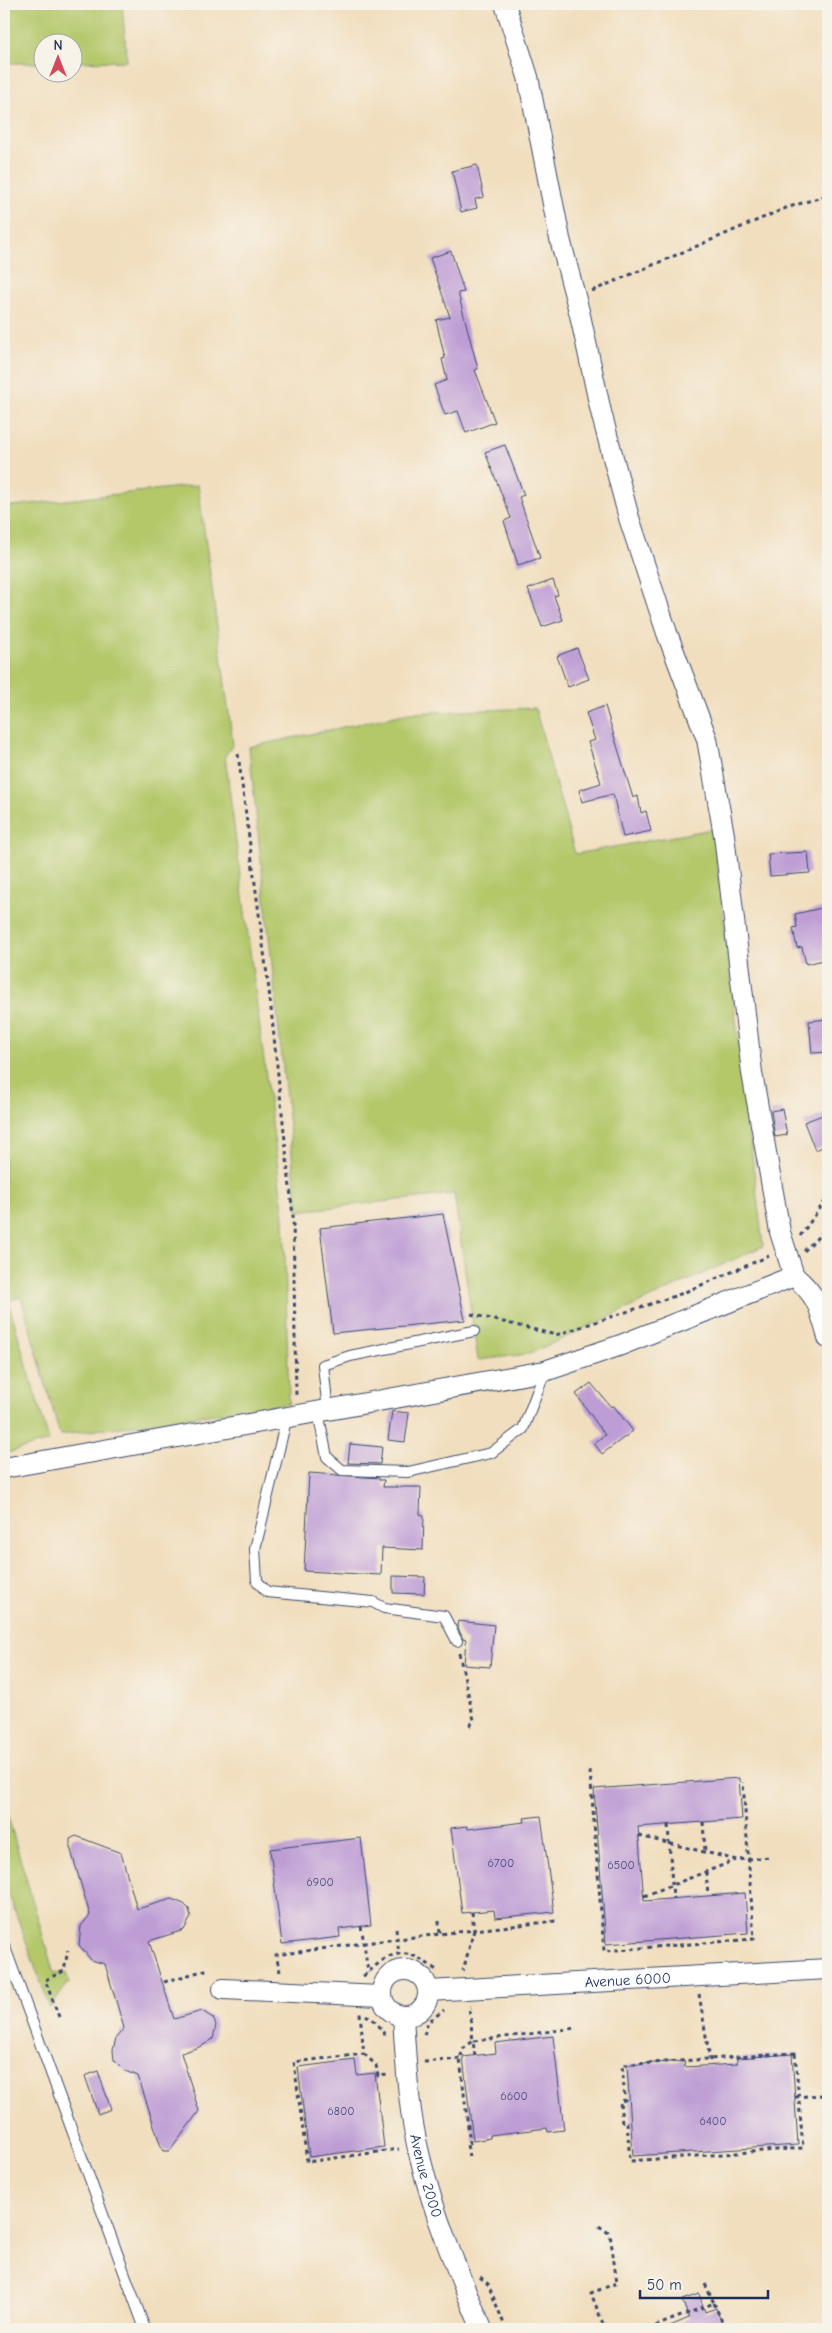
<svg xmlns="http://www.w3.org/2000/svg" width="832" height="2333" font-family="'Comic Neue',sans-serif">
<rect width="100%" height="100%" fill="#f7f3e8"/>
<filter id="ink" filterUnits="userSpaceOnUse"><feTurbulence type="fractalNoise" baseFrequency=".02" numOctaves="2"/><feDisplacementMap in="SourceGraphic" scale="10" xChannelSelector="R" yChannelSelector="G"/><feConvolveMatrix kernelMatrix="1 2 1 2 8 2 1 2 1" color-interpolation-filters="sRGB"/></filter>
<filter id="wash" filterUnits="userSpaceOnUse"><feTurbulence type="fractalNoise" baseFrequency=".0096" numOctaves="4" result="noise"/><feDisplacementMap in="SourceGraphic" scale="20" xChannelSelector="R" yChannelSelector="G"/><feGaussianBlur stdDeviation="1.12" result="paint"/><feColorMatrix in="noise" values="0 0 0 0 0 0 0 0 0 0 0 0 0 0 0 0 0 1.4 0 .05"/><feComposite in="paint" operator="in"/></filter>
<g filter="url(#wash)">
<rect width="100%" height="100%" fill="#f1debe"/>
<path fill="#b4c86b" stroke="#687c64" d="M4,4H122L127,61L73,62L72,42H42V63H4Z
M198,485L233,744L225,756L284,1217L289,1404L60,1435L21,1297L8,1301L49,1441L4,1454V507Z
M535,708L575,854L713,829L763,1246L529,1354L478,1360L454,1194L298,1211L249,747L409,713Z
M4,1803L54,1974L66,1973L69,1982L50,2008L4,1881Z"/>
<g id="blocks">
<path fill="#be9dd5" d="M477,165L484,197L475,199L477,208L461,212L452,171Z
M451,251L464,292L458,293L478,369L475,370L495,422L466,433L458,411L445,415L434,385L447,380L442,359L445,358L436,320L450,317L430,258Z
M505,445L524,495L519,497L540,558L518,565L504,521L511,518L485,452Z
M553,580L558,595L554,596L563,620L542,627L528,589Z
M577,648L589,679L568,687L557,656Z
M605,706L633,798L638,796L641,813L646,811L651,831L623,837L613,794L582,802L579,790L601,783L588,742L595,740L586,713Z
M808,852L810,873L770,876L768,854Z
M822,908L828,935V959L806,964L802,947L797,948L793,928L797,927L795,914Z
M828,1019V1052L812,1053L809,1021Z
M782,1109L787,1135L775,1137L771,1111Z
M828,1113V1145L815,1150L804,1122Z
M443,1214L465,1320L333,1333L320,1228Z
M591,1383L611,1407L613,1405L633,1431L602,1454L594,1443L605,1435L576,1394Z
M392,1411L409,1413L405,1442L388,1440Z
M350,1444L382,1447L380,1464L348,1463Z
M309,1473L379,1478V1480H384L383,1487H421L420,1514L424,1515L423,1550L382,1548L381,1575L304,1571Z
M393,1576L425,1577L424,1594L393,1593Z
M458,1621L494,1625L490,1667L464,1665L466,1640L463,1639L457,1626Z
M739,1778L742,1819L638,1827L644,1901L745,1893L748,1933L606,1944L594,1789Z
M541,1816L554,1912L495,1918L494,1910L462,1913L451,1828L467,1826L468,1829L525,1822L524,1818Z
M76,1836L121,1853L137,1909L172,1899L184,1904L189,1909L191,1917L184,1930L149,1941L174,2019L202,2011L213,2018L216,2025L213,2039L202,2046L181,2053L199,2111L170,2151H164L160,2144L138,2076L125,2071L114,2060L113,2050L116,2038L124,2028L105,1964L91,1960L79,1945L81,1926L90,1915L70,1847V1839Z
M361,1838L371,1925L339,1929L340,1937L282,1944L270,1849Z
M553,2036L564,2130L548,2132L547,2128L490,2135V2138L473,2141L463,2057L496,2053L495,2043Z
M792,2054L798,2145L633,2156L627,2065L684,2061L685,2067L737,2064V2058Z
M355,2060L357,2075L375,2073L384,2147L309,2157L298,2067Z
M98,2071L111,2109L98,2114L85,2076Z
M699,2294L705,2312L716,2308L724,2329H663L689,2318L682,2300Z"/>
</g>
</g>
<g filter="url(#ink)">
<use href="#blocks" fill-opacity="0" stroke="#3b496c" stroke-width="1"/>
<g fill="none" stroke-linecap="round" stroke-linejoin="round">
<g stroke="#3b496c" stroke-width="12">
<path id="service" d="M328,1411L323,1365L350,1356L474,1331
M318,1412L327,1457L342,1470L408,1472L491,1453L523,1429L545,1371
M287,1416L255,1549L257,1581L267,1592L373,1602L384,1608L444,1616L457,1641
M4,1945L145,2329"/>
</g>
<g stroke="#3b496c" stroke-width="22">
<g id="minor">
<path d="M505,4L528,77L560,239L580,315L601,412L629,518L667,633L707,739L724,835L752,1073L780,1232L794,1276"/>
<path d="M794,1276C818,1296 820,1309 828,1338"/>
<path d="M4,1468L545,1371L621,1345L794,1276"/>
<circle cx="405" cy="1993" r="23"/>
<path d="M223,1989L381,1996"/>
<path id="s1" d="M428,1991L828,1969"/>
<path id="s2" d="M403,2016C406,2063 408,2111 420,2157C434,2216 458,2273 482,2329"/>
</g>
</g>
<path stroke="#3b496c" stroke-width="3" stroke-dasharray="4 4" stroke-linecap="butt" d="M592,291L786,208L828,195
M238,754L269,990L293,1216L296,1397
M800,1236L828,1197
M804,1251L828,1227
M471,1314L556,1335L678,1295L769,1256
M459,1653L474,1720L469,1727
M590,1771L604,1951L754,1939L743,1782
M703,1822L705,1852
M668,1825L673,1899
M639,1836L737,1860L770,1857
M706,1872L708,1896
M644,1896L736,1860
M472,1912L474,1930L556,1921
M439,1921L440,1934
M361,1926L364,1943L474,1930L463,1971
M396,1929L399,1954
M280,1972L276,1955L364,1943L368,1973
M363,1976C370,1972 375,1965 382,1961C405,1945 420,1958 439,1972
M164,1982L209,1969
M699,1994L711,2066
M360,2013L364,2054L294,2062L307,2162L399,2149
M366,2015L376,2022L385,2035
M59,2017L45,1980L64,1971L68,1950
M424,2035L428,2022L444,2010
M795,2053L803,2148L630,2161L627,2123H622L620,2101L625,2100L622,2065Z
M364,2054L376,2065L378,2076L389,2075
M475,2056L473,2041L576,2028
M424,2062L460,2059
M795,2097L822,2095
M469,2157L467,2144H470L460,2059L463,2049L473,2041L469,2007H471
M599,2226L610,2234L617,2283L591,2293L605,2329
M480,2277L488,2284L506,2329
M714,2303L725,2329
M648,2329L714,2303L705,2284"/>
<use href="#service" stroke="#fff" stroke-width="10"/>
<use href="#minor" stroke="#fff" stroke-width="20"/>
</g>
</g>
<g text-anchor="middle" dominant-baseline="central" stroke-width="4" stroke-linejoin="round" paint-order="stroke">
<g font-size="12" fill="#444a7c">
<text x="501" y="1863">6700</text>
<text x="621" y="1865">6500</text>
<text x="320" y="1882">6900</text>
<text x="514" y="2096">6600</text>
<text x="341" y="2111">6800</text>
<text x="713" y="2121">6400</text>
</g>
<g font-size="15" fill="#1b2f5e" stroke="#f7f3e8">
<text stroke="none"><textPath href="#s1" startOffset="200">Avenue 6000</textPath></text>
<text stroke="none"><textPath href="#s2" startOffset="162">Avenue 2000</textPath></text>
</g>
</g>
<rect width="832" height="2333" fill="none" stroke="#f7f3e8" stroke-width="20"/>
<g transform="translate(58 58)"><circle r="24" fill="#f7f3e8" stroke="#9fa5b1"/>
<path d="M0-4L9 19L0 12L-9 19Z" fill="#d1495b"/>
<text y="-8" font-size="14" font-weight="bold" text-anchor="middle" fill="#1b2f5e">N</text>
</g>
<path d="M640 2290v8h128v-8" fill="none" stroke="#1b2f5e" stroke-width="2.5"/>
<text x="647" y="2290" font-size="15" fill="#1b2f5e" stroke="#f7f3e8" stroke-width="4" paint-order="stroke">50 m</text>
</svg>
